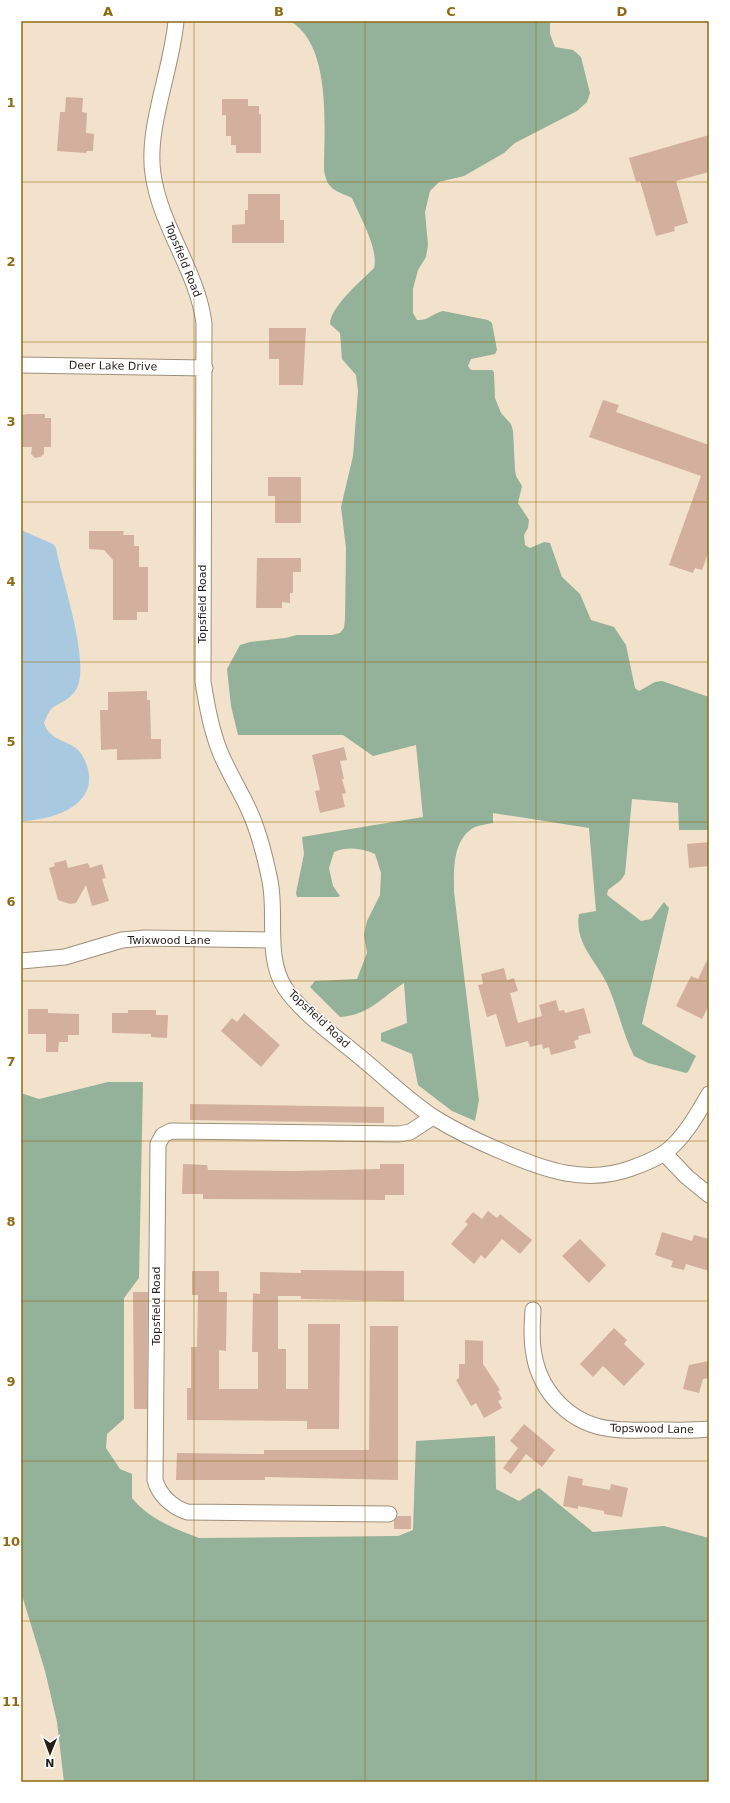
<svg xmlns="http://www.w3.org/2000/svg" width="730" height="1803" font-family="'DejaVu Sans',sans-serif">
<rect width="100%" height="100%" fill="#f3e2cb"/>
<path fill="#94b199" d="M290,21H550V34L555,47L573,50L581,57L590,93L587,102L577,111L515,143L504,153L464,176L439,182L430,191L425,212L428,245L426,257L418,270L413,289V313L417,320C428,321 433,313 443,311L488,320L492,323L497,350L495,354L471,359L468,366L471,370H492L494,372L495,398L501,413L511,424L513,431L515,470L516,476L522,486L518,503L529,520L528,528L524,535L525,545L530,548L544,542L550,543L562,577L580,594L591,620L614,627L626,645L635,688L639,691L655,682L662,681L709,697V830H679L678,803L632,799L625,874L621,880L608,890L607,895L641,921L651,919L664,902L669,908L642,1024L696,1056L688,1072L686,1073L648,1063L634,1056C623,1034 618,1009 608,986C597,961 574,944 579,914L596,911L589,828L493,813V823C487,824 480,825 475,827C452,839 454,870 454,892L479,1100L475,1121L452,1111L418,1085L412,1054L381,1041V1033L407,1023L404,983C381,998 369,1015 340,1017L310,987L315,981L357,979L367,953L364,935L367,921L380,895L381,873L375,854C363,848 346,846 334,852L329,868L333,886L340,896L338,897H297L296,893L304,854L302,837L423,817L416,745L373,756L343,735H238L231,706L227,669L240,645L250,642L285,638L297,635H332L340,633L344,628L345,619L346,548L341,507L353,456L358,391L356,375L342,359L340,333L330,324C330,307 362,280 374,268C379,249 360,217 352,198C335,190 327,190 324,170C324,128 332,45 290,21Z
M108,1082H143L139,1278L124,1298V1419L107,1434L106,1448L120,1469L132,1474V1498C149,1519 175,1529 199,1538L398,1536L413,1530L416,1441L495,1436L496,1489L519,1501L539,1488L593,1532L664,1526L709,1538V1782H64L57,1722L45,1671L21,1592V1093L39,1099Z"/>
<path fill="#a9c9e1" d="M21,530L53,544L56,548C62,580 90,661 77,688C71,700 60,702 51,709C48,713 46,718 44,723C51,744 73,739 82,755C108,801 58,820 21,821Z"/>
<path fill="#d2b09d" d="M66,97L83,98L82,112L87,113L86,133L94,134L93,151H87L86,153L57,151L60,112H65Z
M222,99H248V106H259V114H261V153H236V145H231V136H226V115H222Z
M709,135V172L676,181L688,223L674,227L675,231L656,236L640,181L636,182L629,158Z
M248,194H280V220H284V243H232V225L245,224V210H248Z
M269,328H306L303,385H279V359H269Z
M603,400L619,405L616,412L709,445V551L702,570L695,568L693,573L669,565L701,476L589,437Z
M27,414H45V418H51V447H44V454L40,457L35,458L31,454L32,447H21V415Z
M268,477H301V523H275V496H268Z
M89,531H124L123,535H134V546H139V567H148V612H137V620H113V560L104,550L89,549Z
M257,558H301V572H293V593H290V603L282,602V608H256Z
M147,691V700H150L151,739H161V759L117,760V749L101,750L100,710H108V692Z
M344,747L347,760L340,761L344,779H342L346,793L342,794L345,807L320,813L315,791L320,790L312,755Z
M709,842V866L689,868L687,844Z
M66,860L68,868L88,863L90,868L102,864L106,878L102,879L109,901L92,906L86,885L76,903L70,904L58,900L49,868L55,866L54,863Z
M709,956V1005L702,1019L676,1006L691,976L698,979Z
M504,968L507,980L514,978L518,991L510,993L518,1023L542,1016L539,1005L556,1000L559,1011L564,1010L565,1013L584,1008L591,1033L578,1036L579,1039L574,1041L576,1048L551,1055L549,1047L543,1049L542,1044L530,1047L528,1041L506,1047L496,1014L487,1017L478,985L483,984L481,974Z
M28,1009H48V1013L79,1014V1035H68V1042H59L58,1052H46V1034H28Z
M128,1010H156V1015H168L167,1038L151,1037V1034L112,1033V1013H128Z
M244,1013L280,1045L261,1067L221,1031L232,1018L237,1022Z
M190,1104L384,1107V1123L190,1120Z
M183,1164L207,1165L208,1170L294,1171L380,1169V1164H404V1195H385V1200L203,1199V1194H182Z
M488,1211L497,1218L500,1214L532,1240L520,1254L502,1239L485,1259L481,1255L474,1264L451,1244L468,1224L465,1222L473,1212L482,1219Z
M662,1232L692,1241L694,1235L709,1239V1271L686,1264L684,1270L671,1267L673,1261L655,1255Z
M580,1239L606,1265L589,1283L562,1256Z
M301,1270L404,1271V1301L301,1299V1296H278V1349H286V1389H308V1324H340L339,1429H307V1421L187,1420V1388H191V1347H197L198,1295H192V1271H219V1292H227L226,1351L219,1350V1389H258V1352H252L253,1293L260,1294V1272L301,1273Z
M133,1292H148L147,1409H134Z
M370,1326H398V1480L265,1477V1480H176L177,1453L264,1454V1450H369Z
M614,1328L627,1340L624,1344L645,1364L624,1386L603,1366L593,1377L580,1364Z
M465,1340L483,1341V1364L500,1390L498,1391L502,1399L498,1401L502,1408L484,1418L476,1403L471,1406L456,1380L459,1378V1364H465Z
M709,1361V1378L703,1379L699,1393L683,1389L689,1365Z
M524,1424L555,1450L542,1467L526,1454L511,1474L503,1468L518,1448L510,1441Z
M568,1476L583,1479L582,1485L610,1490L611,1484L628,1488L622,1517L604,1514V1511L578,1506V1509L563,1506Z
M398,1516H411V1529H394V1521Z"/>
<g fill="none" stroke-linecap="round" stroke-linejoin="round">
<g stroke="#9e8f7a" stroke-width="17">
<path id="minor" d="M176,21C172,69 146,128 153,174C160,226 197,270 204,323L203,682C207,706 211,729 220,752C228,771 239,789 248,808C259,831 265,856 270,881C277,915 265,957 285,988C302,1014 342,1041 366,1062C389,1081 410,1102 435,1118C456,1131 479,1142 503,1152C545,1170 586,1185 632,1168C643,1164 653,1160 663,1154C683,1140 697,1115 709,1094
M21,365L205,368
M21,961L65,957L122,940L145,938L273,940
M664,1153L687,1177L709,1195
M533,1310C532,1325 531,1340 534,1355C541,1394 572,1425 612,1429C626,1431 640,1430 654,1430C672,1430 691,1431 709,1429
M389,1514L187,1512C172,1507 159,1495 155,1480L158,1144L163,1135L171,1131L399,1134L410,1132L433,1117"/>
</g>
<use href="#minor" stroke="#fff" stroke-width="15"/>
</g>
<path fill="none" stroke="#916a11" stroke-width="1" stroke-opacity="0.55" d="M194,21V1782M365,21V1782M536,21V1782M21,182H709M21,342H709M21,502H709M21,662H709M21,822H709M21,981H709M21,1141H709M21,1301H709M21,1461H709M21,1621H709"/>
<g text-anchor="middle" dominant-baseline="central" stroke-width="3.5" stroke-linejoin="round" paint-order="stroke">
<g font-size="11" fill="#251f17" stroke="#fff">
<text transform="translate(183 260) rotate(68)">Topsfield Road</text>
<text transform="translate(113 366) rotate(1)">Deer Lake Drive</text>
<text transform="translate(202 604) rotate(-90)">Topsfield Road</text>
<text x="169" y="940">Twixwood Lane</text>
<text transform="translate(319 1019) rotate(43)">Topsfield Road</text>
<text transform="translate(156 1306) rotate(-90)">Topsfield Road</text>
<text transform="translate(652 1429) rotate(1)">Topswood Lane</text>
</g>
</g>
<rect width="730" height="1803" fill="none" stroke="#ffffff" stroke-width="44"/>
<g transform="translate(50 1753) rotate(181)" stroke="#ffffff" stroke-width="3" paint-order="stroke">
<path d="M0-3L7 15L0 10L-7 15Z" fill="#251f17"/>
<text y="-6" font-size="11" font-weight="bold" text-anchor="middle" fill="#251f17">N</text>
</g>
<rect x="22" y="22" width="686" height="1759" fill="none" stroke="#916a11" stroke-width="1.5"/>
<g font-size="13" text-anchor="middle" font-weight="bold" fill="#916a11">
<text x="108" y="16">A</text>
<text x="279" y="16">B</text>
<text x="451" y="16">C</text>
<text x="622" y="16">D</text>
<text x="11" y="107">1</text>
<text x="11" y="266">2</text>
<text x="11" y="426">3</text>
<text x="11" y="586">4</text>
<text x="11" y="746">5</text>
<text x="11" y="906">6</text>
<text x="11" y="1066">7</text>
<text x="11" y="1226">8</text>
<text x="11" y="1386">9</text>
<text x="11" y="1546">10</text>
<text x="11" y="1706">11</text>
</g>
</svg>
